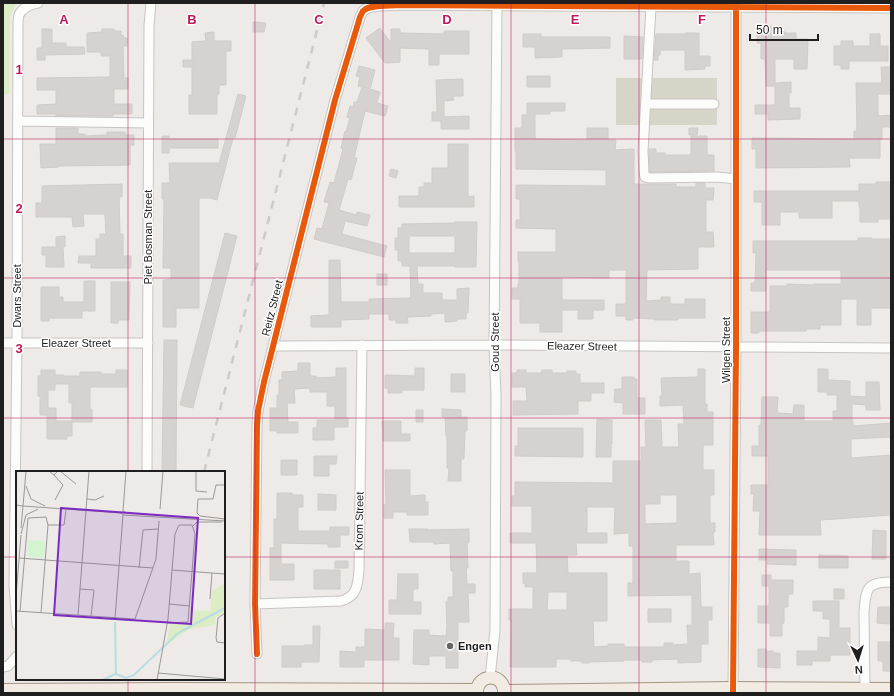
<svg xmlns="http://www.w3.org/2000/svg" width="894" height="696" font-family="Helvetica,sans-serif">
<rect width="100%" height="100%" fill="#edeae7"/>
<path fill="#d7d5c8" d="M616,78H717V125H616Z"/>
<path fill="#dcecc4" d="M3,3H17L16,4L10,16L9,94H3Z"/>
<path fill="#d5d2d0" stroke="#d0ccc8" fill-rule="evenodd" d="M253,22L266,23L264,32H253Z
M757,26H780V32H785V33H796V39H808L807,69H794V59H775V83L791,82V93H789V108H800V119L768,120V114H755V105H775V86H766L765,59H761V43H757Z
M380,28L391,43V29H400V33L444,34V31H469V54H439V65H429V49L400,48V62L385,63L366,38Z
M42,29H52V43H66V47H84L85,54L45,55V60H37V48H42Z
M102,29H114V31H121V35H123L124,38H127V46H123L124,78H128V89H114V104H132V114H113V116H56V114H37V105L56,104V90H37V78L110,77V56H101V52H87V33L102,32Z
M214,32V41H231V51H226V85H219V94H217V114H189V95H192V67H183V60H192V42L206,41L205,33Z
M685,33H699V56H710V66H705V69L685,70V50H660V55H658V60H654L656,34H685Z
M523,34H541V37H610V48L562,49V57L535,58V47H523Z
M870,34H880V46H888V61H849V69H841V65H834V46H841V41H853V46H870Z
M624,36L643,37L642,59H624Z
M359,66L375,70L370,89L380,92L377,103L388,106L385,116L365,111L354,158H357L351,180L348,179L339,210L356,215L357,212L370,215L367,226L345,221L342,234L387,246L384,257L314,239L317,228L322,229L329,203L324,202L330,182L334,183L343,149L341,148L345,131L346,132L350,118L347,117L350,106L353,107L354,102H357L362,87L358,86L360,77L356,76Z
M881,67H891V94H878V116L891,115V127H882V139H880V158H849L850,167L756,168V149H752V138L854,139V131H857L856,83H882Z
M527,76H550V87H527Z
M463,79V96H453L454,100L444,101V117L469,116V129H441V121H432V112H437L436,80Z
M238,94L246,96L235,138H233L217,200L210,198H199V308H176V327H163V280L171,279V268H163L164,199H162V183H170L169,163H218V167Z
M527,103H565V111H550V114H535V139L587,140V128H608V140H616L615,150L634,149V184H676V187H696V183H705V188H714L713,200H706V232H713L714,247H698V269L647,270L646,301L661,300V297H670V304H685V299H705V318H678V320H655V319L633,318V320H626V316H616V304H626V270H609V278L562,277V300H604V310H593V319H578V310H562V332H540V323H520V299H512V288H518V283H519V261H518V252H556V229L516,228V220H520V199H516V185L606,186V170L516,169V151H515V128H522V115H527Z
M56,128H78V134H85V136L107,135V132H125V135H134V145H130V165L59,166V167L41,168L40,144H56Z
M689,128H698L697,135H689Z
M162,136H169V139H218V148H169V153H162Z
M691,136H707V155H714V171L650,172L649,149H656V153H665V155H691Z
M448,144H468V197L474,196V207H399V196H419V187H424V183H432V168H448Z
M391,169L398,171L396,178L389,176Z
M876,182H891V219H878V222H860V207H859V201H832V218H799V212H780V225H762V202H754V191H859V184H876Z
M122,184V197H119L120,234H123V256H131V268H91V263H78L79,256H96V239H100V234H106L105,214H83L84,226L73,227L72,217H36V203H42V186Z
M455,222H477L476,267H455V266H417L418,284H423V293H442V300H457V289L469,288L468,313H466V319H457V321L445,322V313L431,314V316L407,317L408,323H396V320H389V314H369V319L341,320V327H311V316L329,315V260H340L341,302H369V299L411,298L410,266H402V261H398V250H395V238H398V228H402V224L455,223ZM409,236H455V253H409Z
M225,233L237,236L193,408L180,405Z
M65,236V247H63L64,267H46V255H42V247H56V237Z
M858,238H872V239H891V308H871V325H857V299H841V325H820V329H806V331H759V333H751V312H770V286H787V284L813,285V284H841V270H766V291H751V283H755L756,253H753V241H858Z
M377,274H387V285H377Z
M84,281H95V311H82V318H49V321H41V287H59V297H63V302H84Z
M111,282H130L129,320H118V323H111Z
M164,340H177L176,472H162Z
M298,363H310V376H316V378L336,377V368H346V418H348V427H334V440H313V428H317V420H335V406H327V392H310V388L294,389L295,403H287L288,422H298V433H277V431H270V408H277V395H279V380H282V372L298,371Z
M415,368H424V390H402V393H388V388H385V375L415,376Z
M698,369H705V404H707V412H713V445H703V470H714V495H710V523H715V532H713L714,545H676V561H689V574L700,573L701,607H712V620H708V644H701V662L678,663V659L652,660V662H642V660H624V661L589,662V663H582V661H571V659H556V667H510L511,620H509V609H533V587H525V584L523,583V573H537L536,543H510V533H532V506H512V496H515V482L613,483V461H641V447H646L645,420H661L662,447H679L678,424H684L683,405L660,406V396H662L661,378L698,377ZM660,495H677V523L645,524V504H660ZM587,507H615L614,534L629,533V546H633V583H628V596L692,595V625H687L688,644L673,645V643H664V647H624V644H608V646L594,647L593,621H607V573H568L567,555H577L576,543H607V533H587ZM548,592H567V610H547Z
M818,369H828V380L850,381V396L866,397V382H879L880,410H866V405L852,404V421H853V426L891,423V437L851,439V458L891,455V515L820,520L821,535H759L760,511H753L754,494H751V485H768V456H752V446H759V425H761L762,397H778L777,413L793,414L794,405H804V421H833V411H837V395H827V392H818Z
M41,370H55V375H64V376H80V372H101V374H116V370H127V387H90V409H92V422H72V403H69V384H55V390H48V408H56V421H72V436H67V439H47V415H40V396H38V376H41Z
M517,370H526V373H541L542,370H552V373H567V371H576V374H580V383H604V393H591V401H578V414L513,415V401H527L526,387H512V373H517Z
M451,374H465V392H451Z
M622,377H634V379H637V398H645V414H623V403L614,402L615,389H622Z
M442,409L461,410V417H467V431H465L464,459H461V481H448L449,468H447V436H446L445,417H442Z
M416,410H423V422H416Z
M597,419L612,420V444H611V457H596Z
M382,421H401V434H410V441H383Z
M518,428H583V457L515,456V446H518Z
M314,456H337L336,464H329V476H314Z
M281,460H297V475H281Z
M385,470H410V496L425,495V502H428V515H407V512H393V518H384V505H386Z
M277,493H292V495H303V507H298V531H330V527H349V535H340V547H328V544L281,543V564H294V580H270V548H274V519H277Z
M318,494L336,495V510H318Z
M409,529H428V530L469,529V543H467L468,568H466L467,584H475V593H468L469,622H458V668H446V656H429V665L413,664L414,630H429V635L446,636L447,627L446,602H448V597H453V571H451L450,543L434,544V542H410Z
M873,530L886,531V559H872Z
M759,549L796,550V565L767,564L768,560H759Z
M819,555L848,556V568H819Z
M335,561H348V568H335Z
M314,570H340V589H314Z
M398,574H418V589H413V602H421V614H389V600H397Z
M762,575H771V580H793V594H788V607H784V623H782V636H770V623H758V606H769V586H762Z
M834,589H844V599H834Z
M813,601H839V628H850V655H830V661H812V665H797V651H818V637L830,638V619H823V611H813Z
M878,607H891V624L877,623Z
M648,609H671V622H648Z
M385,623H394L393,638H399V660H364V667H340V651L356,652V647H365V629L385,630Z
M313,626H320L319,662H301V667H282V646H304V645H313Z
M878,642H891V671H883V661H878Z
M758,649H766V651H773V653H780V668L758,667Z"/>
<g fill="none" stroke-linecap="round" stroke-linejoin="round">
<g stroke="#c6c5c3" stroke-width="11">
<path id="minor" d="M651,7L643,151L644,173L645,177L650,178L718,177L736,179
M646,104H714
M18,121L148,123
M3,343H148
M273,346L494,345L891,348
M147,472L149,26L151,3
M255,604L341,601C357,597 358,584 359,570L362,345
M17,625L14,585L17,343L18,25C18,22 18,18 19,15C22,8 31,4 38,3
M257,654L255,604L257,426L258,411L264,382L335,100L360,17C361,15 362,13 363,11C370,4 389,6 399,5L891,8
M3,667L8,666L17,656
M490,678L495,630L496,396L494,345L497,6
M865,688L864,612C866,589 866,582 891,582
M733,693L736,348V7"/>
</g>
<g stroke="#a39683" stroke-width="14">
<path id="major" d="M173,689L477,690
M504,691L733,688L891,689
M477,693C476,673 505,672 504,693"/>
</g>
<use href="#minor" stroke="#fcfcfb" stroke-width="9"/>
<use href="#major" stroke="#f1ebe4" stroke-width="12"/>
<path stroke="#cbcbca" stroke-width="2.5" stroke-dasharray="8 8" stroke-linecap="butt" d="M204,472L324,3
M148,693L152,679"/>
<g stroke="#a39683" stroke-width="14" stroke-linecap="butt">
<path id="major-bridge" d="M3,690L173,689"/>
</g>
<use href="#major-bridge" stroke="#f1ebe4" stroke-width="12"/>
<g stroke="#fff" stroke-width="8">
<path id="cycleway" d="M257,654L255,604L257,426L258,411L264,382L335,100L360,17C361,15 362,13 363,11C370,4 389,6 399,5L891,8
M733,693L736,348V7"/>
</g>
<use href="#cycleway" stroke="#e8590c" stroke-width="6"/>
</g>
<path fill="none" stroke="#c2185b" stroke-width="1" stroke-opacity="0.55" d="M128,3V472M255,3V693M383,3V693M511,3V693M639,3V693M766,3V693M3,139H891M3,278H891M3,418H891M3,557H17M224,557H891M128,679V693"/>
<circle fill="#676665" stroke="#fff" stroke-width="1.5" cx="450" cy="646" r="4"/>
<g text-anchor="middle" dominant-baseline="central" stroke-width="3" stroke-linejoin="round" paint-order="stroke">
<g font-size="11" fill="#1f1f1f" stroke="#fff">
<text transform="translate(148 237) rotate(-90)">Piet Bosman Street</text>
<text transform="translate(17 296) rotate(-90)">Dwars Street</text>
<text transform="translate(272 308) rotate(-76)">Reitz Street</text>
<text transform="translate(495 342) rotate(-90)">Goud Street</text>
<text x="76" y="343">Eleazer Street</text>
<text transform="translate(582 346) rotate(1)">Eleazer Street</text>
<text transform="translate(726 350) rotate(-90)">Wilgen Street</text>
<text transform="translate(359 521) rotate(-89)">Krom Street</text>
</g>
<g font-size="11" font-weight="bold" fill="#1f1f1f" stroke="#fff" text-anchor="start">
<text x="458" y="646">Engen</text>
</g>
</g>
<g transform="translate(16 471)">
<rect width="209" height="209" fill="#edeae7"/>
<path d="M209,112V141L200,146L199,154L174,158L150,174L154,153H173L175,139L194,140L196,120Z" fill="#dcecc4"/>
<path d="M12,69L29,70L28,87L11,85Z" fill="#d4f4d1"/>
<path fill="none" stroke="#b8dde2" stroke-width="2" d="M99,151L100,203L110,207L118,204L162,162L209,137M87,209L99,203"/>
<path fill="none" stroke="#9b9997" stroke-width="1" d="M10,0L7,35L105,42M33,0L38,4L42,0M44,0L60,13M180,0V20L191,21M38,4L47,14L39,29M209,14H200L197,28H182L181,42L184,45L209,48M10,15L15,28L29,35M71,28L79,29L88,25M0,34L7,35L5,57M144,38L147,0M107,40L110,0M109,42L108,40L105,42L107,44L209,50M177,55L181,51H206M5,63L10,44L22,38M3,87L137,97M123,97L127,59L142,58M156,99L209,103M64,118L78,119L75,145M0,125L5,64M194,128L196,102M153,133L174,135M0,140L119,148L140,88L143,50M4,140L12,47L30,46L32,54M25,142L32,54H48L50,39M209,142L202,147L200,167L201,171L209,172M62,144L73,0M99,147L107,44M142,202L209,208M141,209L152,148L159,63L163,54H176L179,63L172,151L152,152"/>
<path fill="#7b2cbf" fill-opacity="0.15" stroke="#7b2cbf" stroke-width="2" d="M45,37L182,47L175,153L38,144Z"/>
<rect width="209" height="209" fill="none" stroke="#1f1f1f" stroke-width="2"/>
</g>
<g font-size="13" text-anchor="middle" font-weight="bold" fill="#c2185b" stroke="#fff" stroke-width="3" stroke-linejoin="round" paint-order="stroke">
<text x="64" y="24">A</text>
<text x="192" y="24">B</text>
<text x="319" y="24">C</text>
<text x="447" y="24">D</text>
<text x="575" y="24">E</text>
<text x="702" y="24">F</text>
<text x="19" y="74">1</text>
<text x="19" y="213">2</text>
<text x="19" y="353">3</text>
</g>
<rect width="894" height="696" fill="none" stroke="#1f1f1f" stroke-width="8"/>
<g transform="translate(858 660) rotate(176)" stroke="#ffffff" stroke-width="3" paint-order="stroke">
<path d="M0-3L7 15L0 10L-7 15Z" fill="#1f1f1f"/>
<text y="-6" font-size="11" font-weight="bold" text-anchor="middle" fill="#1f1f1f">N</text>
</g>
<path d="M750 34v6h68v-6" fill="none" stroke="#1f1f1f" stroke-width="2"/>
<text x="756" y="34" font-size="12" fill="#1f1f1f" stroke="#ffffff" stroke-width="3" paint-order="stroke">50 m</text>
</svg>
